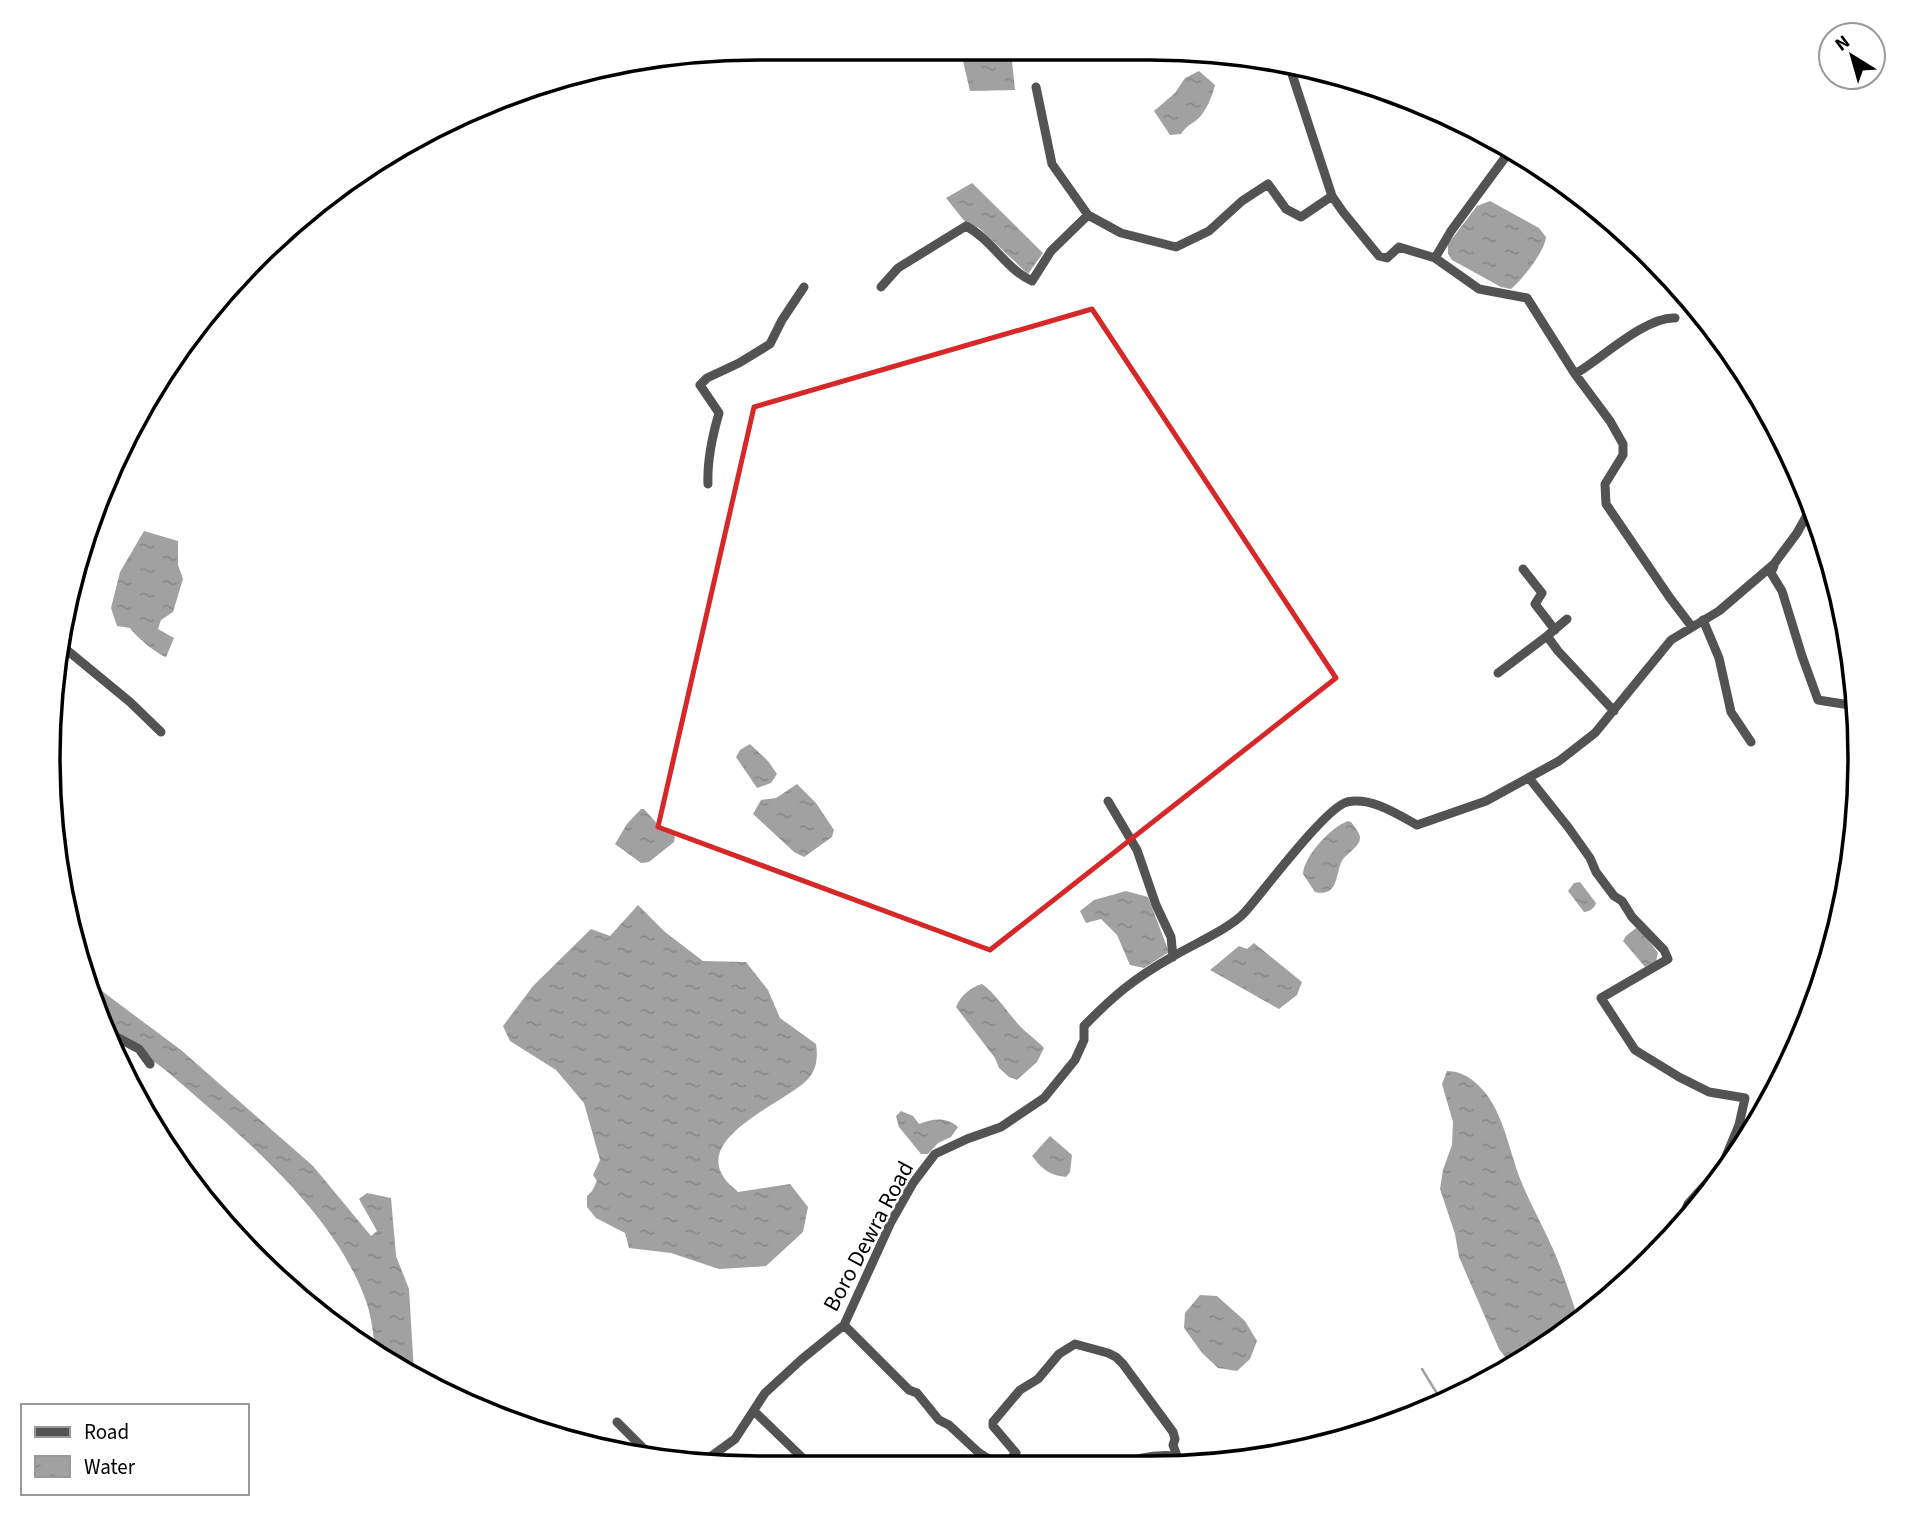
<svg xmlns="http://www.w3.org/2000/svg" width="1908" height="1516" font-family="'Source Sans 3',sans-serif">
	<defs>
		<pattern id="water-ripples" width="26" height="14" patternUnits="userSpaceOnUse" patternTransform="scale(1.75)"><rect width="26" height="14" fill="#a1a1a1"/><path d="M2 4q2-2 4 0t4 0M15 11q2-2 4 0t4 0" fill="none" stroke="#898989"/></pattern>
	</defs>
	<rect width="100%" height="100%" fill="#fff"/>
	<!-- water -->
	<path fill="url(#water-ripples)" d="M960 48H999L1011 51 1015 90 970 91Z
		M1199 71 1215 85C1212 97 1207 109 1199 118 1192 124 1186 126 1181 134L1170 135 1154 111 1175 93 1185 78Z
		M972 183 1043 253 1028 274 979 228 966 223 946 198Z
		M1490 201 1539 228 1546 237C1545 251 1522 280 1511 289L1501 287 1452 260 1448 254V244L1477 206Z
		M144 531 178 541V565L183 579 173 612 161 620 158 629 174 638 166 657C158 655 134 635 130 628L117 626 111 608 120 572Z
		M750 744 768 761 777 774 771 783 757 788 736 757 740 750Z
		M797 784 816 803 834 830 832 837 804 857 794 852 753 814 761 800 776 798Z
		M641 809H644L660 827 675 835 674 842 649 862 641 863 615 844 627 824Z
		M1348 821 1351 822C1354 826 1359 832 1360 837 1361 845 1348 853 1343 859 1335 871 1340 898 1315 892L1303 874C1304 856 1331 827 1348 821Z
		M1580 882 1596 903C1595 908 1589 912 1584 912L1568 891 1574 883Z
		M1126 891 1148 897 1169 952 1144 968 1130 965 1117 935 1101 919 1086 923 1080 911 1094 900Z
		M638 905 665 932 703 961 746 962 768 990 780 1018 816 1044C818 1056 817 1069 808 1079 788 1101 697 1135 723 1176 726 1182 733 1187 738 1192L790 1184 808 1207 803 1232 766 1266 719 1269 671 1253 629 1248 625 1233 596 1218 587 1207V1196L592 1191 597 1181 593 1175 600 1160 584 1103 556 1070 510 1041 503 1026 533 986 591 929 610 936Z
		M1636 928 1644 934 1658 953 1656 961 1645 967 1623 941 1626 936Z
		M1254 943 1302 982 1297 995 1279 1009 1210 970 1239 946 1247 949Z
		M87 980 181 1050 313 1166 371 1236 377 1231 359 1199 367 1193 391 1198 396 1256 409 1289 414 1373 376 1351C373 1336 372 1319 367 1304 336 1212 240 1135 169 1073 150 1056 122 1045 106 1024 97 1013 93 994 87 980Z
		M982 984C998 996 1006 1011 1019 1025 1027 1034 1036 1039 1044 1048L1037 1062 1017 1080 1009 1077 999 1068 995 1058 956 1007C961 995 971 987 982 984Z
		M1447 1071C1464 1071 1477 1082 1487 1095 1505 1120 1510 1153 1521 1181 1530 1204 1543 1226 1553 1249 1563 1272 1571 1297 1579 1321L1513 1368 1499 1349 1459 1257 1455 1234 1440 1189 1443 1170 1452 1145 1453 1122 1442 1084Z
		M901 1111 913 1116 919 1124C932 1119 946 1116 958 1127L951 1137 938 1143 928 1154H921L899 1127 896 1116Z
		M1050 1136 1072 1155 1070 1172 1066 1177C1049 1175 1042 1169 1032 1156Z
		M1200 1295 1217 1296 1245 1321 1257 1341 1250 1359 1237 1371 1218 1368 1202 1353 1184 1328 1185 1313Z"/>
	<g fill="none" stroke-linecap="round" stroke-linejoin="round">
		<!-- stream -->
		<path stroke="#a1a1a1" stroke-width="2.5" d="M1746 1136 1747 1137
			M1422 1369 1441 1400"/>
		<!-- minor -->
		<path stroke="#535353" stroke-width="9" d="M1290 68 1332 196
			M1036 87 1052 164 1088 215 1121 233 1176 247 1209 231 1242 201 1268 184 1286 209 1301 217 1332 196 1343 212 1379 256 1387 258 1399 247 1435 258 1479 289 1527 298 1575 374 1610 421 1623 444V455L1605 484 1606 504 1670 598 1692 627
			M1435 258 1451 231 1504 159 1509 145
			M881 287 898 268 966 226C992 240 1007 270 1032 281L1051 251 1088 215
			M1575 374C1600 360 1646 316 1675 318
			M708 484C707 460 712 437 719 413L700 385 707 378 739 363 770 344 782 320 804 287
			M1774 566 1771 573 1782 591 1802 656 1818 700 1856 706
			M1523 569 1542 593 1535 604 1555 630
			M1567 619 1547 636 1558 651 1614 711
			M1703 620 1719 658 1731 712 1751 742
			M62 646 130 702 161 732
			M1498 673 1547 636
			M1529 778 1568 827 1590 858 1596 872 1614 896 1622 901 1632 917 1664 950 1668 959 1601 998 1635 1050 1679 1077 1709 1092 1745 1098 1739 1125 1722 1166 1688 1204 1677 1231
			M1108 801 1137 850 1156 905 1171 937 1173 957
			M109 1033 139 1049 150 1064
			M844 1325 909 1390 917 1393 939 1420 949 1425 978 1452 1002 1468
			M754 1411 814 1469
			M617 1422 653 1458
			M702 1463 735 1439 765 1393 802 1359 844 1325 891 1222 913 1183 935 1154 967 1139 1001 1127 1044 1098 1075 1060 1084 1040V1026C1114 995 1135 978 1172 957 1192 945 1231 928 1245 912 1263 892 1325 808 1347 802 1372 797 1397 814 1417 825L1486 801 1559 761 1595 733 1671 640 1719 611 1774 564 1797 533 1812 506
			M1116 1467C1137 1457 1155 1454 1177 1456L1187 1467
			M1002 1468 1016 1453 993 1426V1422L1020 1390 1038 1379 1059 1354 1075 1344 1108 1353 1116 1357 1123 1364 1173 1432 1175 1439 1173 1445 1177 1456"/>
	</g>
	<!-- marked area -->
	<path fill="none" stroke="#d62828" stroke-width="5" stroke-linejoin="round" d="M1092 309 1336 678 990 950 658 827 754 407Z"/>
	<g text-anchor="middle" stroke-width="5" stroke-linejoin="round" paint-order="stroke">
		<!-- street labels -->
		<g font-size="23" fill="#000" stroke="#fff">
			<text transform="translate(868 1236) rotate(-62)" y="8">Boro Dewra Road</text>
		</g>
	</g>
	<!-- crop -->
	<path d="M0 0H1908V1516H0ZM758 60H1150A698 698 0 0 1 1848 758V758A698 698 0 0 1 1150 1456H758A698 698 0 0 1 60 758V758A698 698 0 0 1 758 60Z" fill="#fff" fill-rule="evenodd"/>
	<path fill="none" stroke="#000" stroke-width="3.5" d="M758 60H1150A698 698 0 0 1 1848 758V758A698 698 0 0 1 1150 1456H758A698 698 0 0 1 60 758V758A698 698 0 0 1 758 60Z"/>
	<!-- legend -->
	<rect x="21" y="1404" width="228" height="91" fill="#ffffff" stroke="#999999" stroke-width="2"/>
	<rect x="35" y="1427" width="35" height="10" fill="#535353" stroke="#999999" stroke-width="2"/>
	<text x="84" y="1439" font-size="21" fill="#000000">Road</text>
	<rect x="35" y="1456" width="35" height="21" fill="url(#water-ripples)" stroke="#999999" stroke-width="2"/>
	<text x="84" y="1474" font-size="21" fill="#000000">Water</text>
	<!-- north arrow -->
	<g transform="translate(1852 56) rotate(323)"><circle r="33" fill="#ffffff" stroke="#999999" stroke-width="2"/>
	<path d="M0-5L12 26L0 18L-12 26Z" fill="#000000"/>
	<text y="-10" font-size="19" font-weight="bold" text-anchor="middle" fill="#000000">N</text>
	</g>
</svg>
